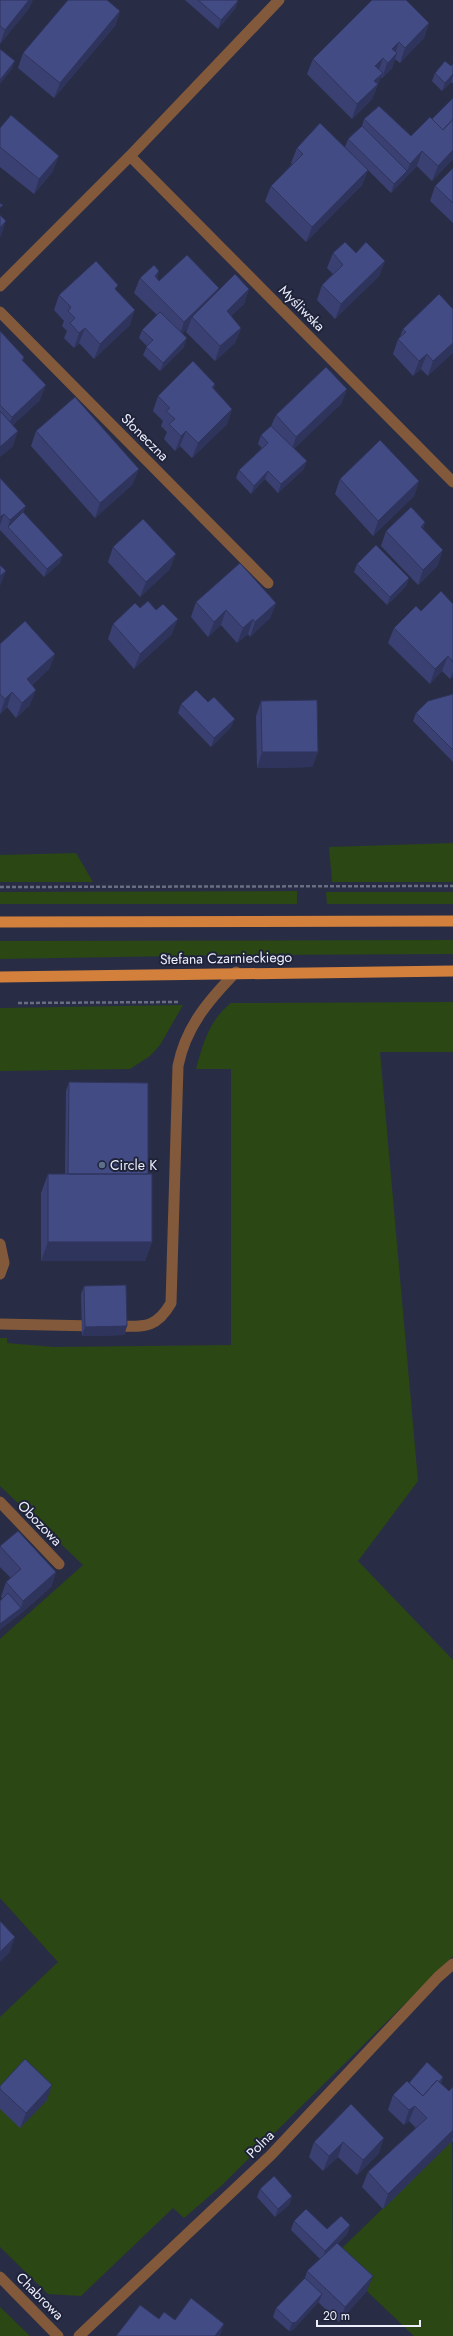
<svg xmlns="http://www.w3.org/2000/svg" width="453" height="2336" font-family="Jost,sans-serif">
	<rect width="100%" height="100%" fill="#282d45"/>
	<!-- green -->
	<path fill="#2b4713" d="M453 843V882H332L329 847Z
		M76 853 93 882H0V855Z
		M297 891V904H0V892Z
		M326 892H453V904H327Z
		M453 940V954L237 955 0 959V941Z
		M453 1002V1052H380L418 1481 358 1561 453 1660V1956L220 2187 184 2218 173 2208 81 2296 48 2294 0 2247V2017L58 1962 0 1898V1639L83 1565 0 1486V1338H7V1343L54 1347 231 1345V1069H196C203 1044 209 1020 231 1003Z
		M183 1005 160 1045 150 1056 130 1069 0 1071V1008Z
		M452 2141 453 2336H414L332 2258Z
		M0 2307 30 2336H0Z"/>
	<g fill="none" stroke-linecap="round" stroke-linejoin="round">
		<!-- path -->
		<path stroke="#696d82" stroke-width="2.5" stroke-dasharray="4 2" stroke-linecap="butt" d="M0 887 453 886
			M18 1003 179 1002"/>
		<!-- service -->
		<path stroke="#82593b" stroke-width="11" d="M0 1244 4 1263 0 1274
			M0 1324 95 1326
			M113 1326C141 1326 155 1331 171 1303L178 1066C186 1026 209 1000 236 972"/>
		<!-- minor -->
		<path stroke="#82593b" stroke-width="11" d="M130 156 453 482
			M0 286 130 156 279 0
			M0 312 268 583
			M0 1502 59 1564
			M0 2277 58 2336
			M79 2336 271 2155 438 1977 453 1964"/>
		<!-- primary -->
		<path stroke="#d3803d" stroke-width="11" d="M0 922 453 921
			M0 977 453 971"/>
	</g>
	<!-- wall -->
	<path fill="#3a4072" d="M0 0 30 7 0 44Z
		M185 0H237L238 1 235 9 218 29Z
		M120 11 115 26 54 98 18 68 23 53Z
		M429 23 424 38 400 63 395 59 392 68 382 78 381 77 372 99 352 119 307 74 313 59Z
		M453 64V83L451 82 442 91 432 81 435 73 451 66Z
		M453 98V159L432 181 417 166 391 193 345 147 348 139 362 126 364 119 411 136 432 119Z
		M0 128 53 171 34 194 0 167Z
		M297 148 368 170 362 185 306 242 265 201 271 186 292 164 291 163Z
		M453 168V223L430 201 435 186Z
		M333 253 385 261 379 276 335 319 317 300 322 285 333 274 327 268Z
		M159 271 157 278 159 281 218 291 249 289 244 304 231 316 241 328 235 343 215 361 186 332 188 328 182 333 184 347 160 371 143 355 147 346 139 338 142 330 157 315 134 293 140 278Z
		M116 290 130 325 94 359 79 343 74 348 64 338 67 331 62 326 64 321 54 310 59 295Z
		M453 309 428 376 421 369 413 376 393 354 398 339 400 337 403 329Z
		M0 331 24 357 23 361 40 400 13 425V446L0 457Z
		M215 384 213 389 232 409 227 424 192 458 180 446 175 451 164 439 167 432 161 426 163 421 153 411 158 396Z
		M347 389 341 404 294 448 304 469 278 493 265 479 251 494 236 478 239 470 262 448 258 444 261 435 271 426 276 415Z
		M36 431 133 484 95 518 31 446Z
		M0 478 23 512 60 563 44 577 0 530Z
		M340 479 419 481 414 496 373 536 335 494Z
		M425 522 423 529 438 565 418 585 381 546 386 531Z
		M113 547 170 569 140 597 108 562Z
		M357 564 409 578 406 586 387 605 354 572Z
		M196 602 276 603 270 618 250 637 248 634 237 643 221 625 208 637 191 617Z
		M453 604V677L450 679 442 671 430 684 388 643 394 628 421 611Z
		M140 608 156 610 172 634 134 669 108 639 113 624Z
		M0 644 55 654 49 669 32 685 30 705 16 718 7 707 0 714Z
		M453 694V762L413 721 416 713Z
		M261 701 318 752 312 767 257 768 256 716Z
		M208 702 231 727 211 747 178 713 181 704Z
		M69 1082 148 1174 152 1242 145 1261H41V1193L48 1174H65L66 1091Z
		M84 1286 127 1326 124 1335 82 1336 81 1294Z
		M0 1546 56 1572 51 1587 18 1616 1 1597 6 1582 11 1578 0 1567Z
		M443 2077 441 2084 449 2091 453 2087V2142L452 2141 383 2209 362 2187 368 2172 416 2128 409 2121 404 2125 388 2110 393 2095 409 2083Z
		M0 2086 47 2100 20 2128 0 2109Z
		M351 2104 379 2153 357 2175 338 2157 323 2171 309 2157 314 2142Z
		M260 2189 292 2196 289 2205 275 2217 257 2197Z
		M294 2221 327 2229 350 2225 347 2234 338 2243 367 2291 339 2322 318 2302 293 2330 289 2331 273 2317 276 2308 305 2278 307 2271 320 2259 291 2230Z"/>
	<!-- shaded-wall -->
	<path fill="#2f345c" d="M29 0H33L30 7 0 44 5 30Z
		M238 1 235 9 218 29 221 20Z
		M120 11 115 26 54 98 60 83Z
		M429 23 424 38 400 63 405 48Z
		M399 42 394 56 397 53 392 68 382 78 392 49Z
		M383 58 378 73 375 66Z
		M15 61 12 69 0 84V80Z
		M383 73 372 99 352 119 357 104 374 81Z
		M453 74V76L451 82 442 91 445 83Z
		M453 150V159L432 181 438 166Z
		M422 151 417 166 391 193 394 184 407 171 410 164Z
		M59 156 53 171 34 194 39 179Z
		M368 170 362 185 306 242 312 227Z
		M6 221 1 236 0 237V228Z
		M385 261 379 276 335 319 341 304Z
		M159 271 154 286 155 276Z
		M219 288 214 303 192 317 188 328 179 337 184 322Z
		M249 289 244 304 221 326 227 311Z
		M135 310 130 325 94 359 100 344Z
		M85 328 79 343 74 348 79 333Z
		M241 328 235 343 215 361 220 346Z
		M187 338 184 347 160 371 163 363Z
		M453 343V353L428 376 433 361Z
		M427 354 421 369 413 376 419 361Z
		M46 385 40 400 6 432 12 417Z
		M347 389 341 404 291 452 296 437Z
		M232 409 227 424 192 458 198 443Z
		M18 431 13 446 0 457V447Z
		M186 431 180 446 175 451 181 436Z
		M307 461 304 469 278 493 281 484Z
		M139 469 133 484 95 518 100 503Z
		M268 471 265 479 251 494 254 486Z
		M419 481 414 496 373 536 378 521Z
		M26 506 20 521 8 527 10 520Z
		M4 514 0 525V517Z
		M425 522 420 537 421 527Z
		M443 550 438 565 418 585 423 570Z
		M176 554 170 569 140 597 146 582Z
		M63 555 60 563 44 577 47 569Z
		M6 571 0 586V576Z
		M409 578 406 586 387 605 390 597Z
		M276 603 270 618 250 637 255 622Z
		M226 610 221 625 208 637 214 622Z
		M178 619 172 634 134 669 140 654Z
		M253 619 248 634 237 643 243 628Z
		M55 654 49 669 21 694 27 679Z
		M448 656 442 671 430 684 435 669Z
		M453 672V677L450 679Z
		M36 690 30 705 16 718 22 703Z
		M12 692 7 707 0 714 5 699Z
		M235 719 231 727 211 747 214 738Z
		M262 752H318L312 767 257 768Z
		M48 1242H152L145 1261H41Z
		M127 1326 124 1335 82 1336 85 1327Z
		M56 1572 51 1587 18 1616 0 1630V1624L21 1608 23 1601Z
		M15 1937 10 1952 0 1962V1952Z
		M443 2077 440 2085 421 2102Z
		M52 2085 47 2100 20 2128 26 2113Z
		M415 2106 409 2121 404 2125 409 2110Z
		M453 2130V2137L452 2141 383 2209 388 2194Z
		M384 2138 379 2153 357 2175 363 2160Z
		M343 2142 338 2157 323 2171 329 2156Z
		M292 2196 289 2205 275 2217 278 2209Z
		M350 2225 347 2234 322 2260 325 2251Z
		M373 2276 367 2291 339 2322 345 2307Z
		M322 2294 319 2302 293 2330 289 2331 292 2323Z
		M224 2324 220 2336H215Z"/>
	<!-- building -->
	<path fill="#434b84" stroke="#2f345c" d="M0 0H29L5 30 0 26Z
		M68 0H107L120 11 60 83 23 53Z
		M198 0H237L238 1 221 20Z
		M372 0H406L429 23 405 48 399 42 392 49 397 53 388 63 383 58 375 66 383 73 374 81 378 84 357 104 313 59Z
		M0 49 15 61 0 80Z
		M445 61 451 66 453 64V74L445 83 435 73Z
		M453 98V119L443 130 432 119Z
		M379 106 411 136 430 117 443 130 453 119V150L438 166 422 151 410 164 364 119Z
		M11 115 59 156 39 179 0 147V128Z
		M320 123 368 170 312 227 271 186 303 154 297 148Z
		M362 126 407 171 394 184 348 139Z
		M453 168V203L435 186Z
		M0 203 3 205 0 208Z
		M0 215 6 221 0 228Z
		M345 242 356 253 366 242 385 261 341 304 322 285 343 265 333 253Z
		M187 255 219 288 184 322 140 278 154 265 159 271 155 276 159 281Z
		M96 261 118 285 115 289 135 310 100 344 85 328 79 333 70 323 75 318 68 311 71 307 59 295Z
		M235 274 249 289 227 311 241 328 220 346 192 317Z
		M439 294 453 309V343L433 361 427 354 419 361 398 339 406 332 403 329Z
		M160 312 187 338 163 363 146 347 153 340 142 330Z
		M0 331 24 357 22 360 46 385 12 417 0 405Z
		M193 361 215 384 212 387 232 409 198 443 186 431 181 436 169 424 175 419 166 411 170 408 158 396Z
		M326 367 347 389 296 437 276 415Z
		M75 397 139 469 100 503 36 431Z
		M0 411 18 431 0 447Z
		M271 426 307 461 281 484 268 471 254 486 239 470 268 443 261 435Z
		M380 440 419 481 378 521 340 479Z
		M0 478 26 506 10 520 4 514 0 517Z
		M411 507 425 522 421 527 443 550 423 570 386 531Z
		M23 512 63 555 47 569 8 527Z
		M143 519 176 554 146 582 113 547Z
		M376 545 409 578 390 597 357 564Z
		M240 563 276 603 255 622 253 619 243 628 226 610 214 622 196 602Z
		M0 565 6 571 0 576Z
		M441 591 453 604V662L448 656 435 669 394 628 416 606 421 611Z
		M148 601 156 610 163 604 178 619 140 654 113 624 135 603 140 608Z
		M25 621 55 654 27 679 36 690 22 703 12 692 5 699 0 694V644Z
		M196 690 208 702 214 697 235 719 214 738 181 704Z
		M453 694V750L416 713 428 701Z
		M317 700 318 752H262L261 701Z
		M69 1082 148 1083V1174H68Z
		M48 1174H152V1242H48Z
		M126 1285 127 1326 85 1327 84 1286Z
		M18 1531 56 1572 23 1601 6 1582 21 1569 0 1546Z
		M8 1593 21 1608 0 1624V1601Z
		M0 1921 15 1937 0 1952Z
		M25 2059 52 2085 26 2113 0 2089V2086Z
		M427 2062 443 2077 439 2082 437 2080 423 2096 409 2083Z
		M437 2080 449 2091 453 2087V2130L388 2194 368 2172 427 2118 415 2106 409 2110 393 2095 407 2081 423 2096Z
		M351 2104 384 2138 363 2160 343 2142 329 2156 314 2142Z
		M274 2176 292 2196 278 2209 260 2189Z
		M306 2209 327 2229 341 2216 350 2225 325 2251 294 2221Z
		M337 2243 373 2276 345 2307 307 2271Z
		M305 2278 322 2294 296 2322 292 2323 276 2308Z
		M191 2298 224 2324 215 2336H116L140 2305 159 2319 164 2312 175 2320Z"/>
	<!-- markers -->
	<circle fill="#5c6f8a" stroke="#1f233a" stroke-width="1.5" cx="102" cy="1165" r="4"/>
	<g text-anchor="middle" stroke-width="4" stroke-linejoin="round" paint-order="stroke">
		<!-- street labels -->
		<g font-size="14" fill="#edeffd" stroke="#1f233a">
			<text transform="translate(302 308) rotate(45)" y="5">Myśliwska</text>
			<text transform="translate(145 437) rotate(45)" y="5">Słoneczna</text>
			<text transform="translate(226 958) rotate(-1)" y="5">Stefana Czarnieckiego</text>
			<text transform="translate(40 1523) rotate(46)" y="5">Obozowa</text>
			<text transform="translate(260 2144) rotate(-45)" y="5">Polna</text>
			<text transform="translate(40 2296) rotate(45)" y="5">Chabrowa</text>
		</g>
		<!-- poi labels -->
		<g font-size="14" fill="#edeffd" stroke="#1f233a" text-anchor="start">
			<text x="110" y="1170">Circle K</text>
		</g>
	</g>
	<!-- scale -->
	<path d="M317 2320v6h103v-6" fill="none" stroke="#edeffd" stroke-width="2"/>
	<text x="323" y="2320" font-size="12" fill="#edeffd" stroke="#1f233a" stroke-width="3" paint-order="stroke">20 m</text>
</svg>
